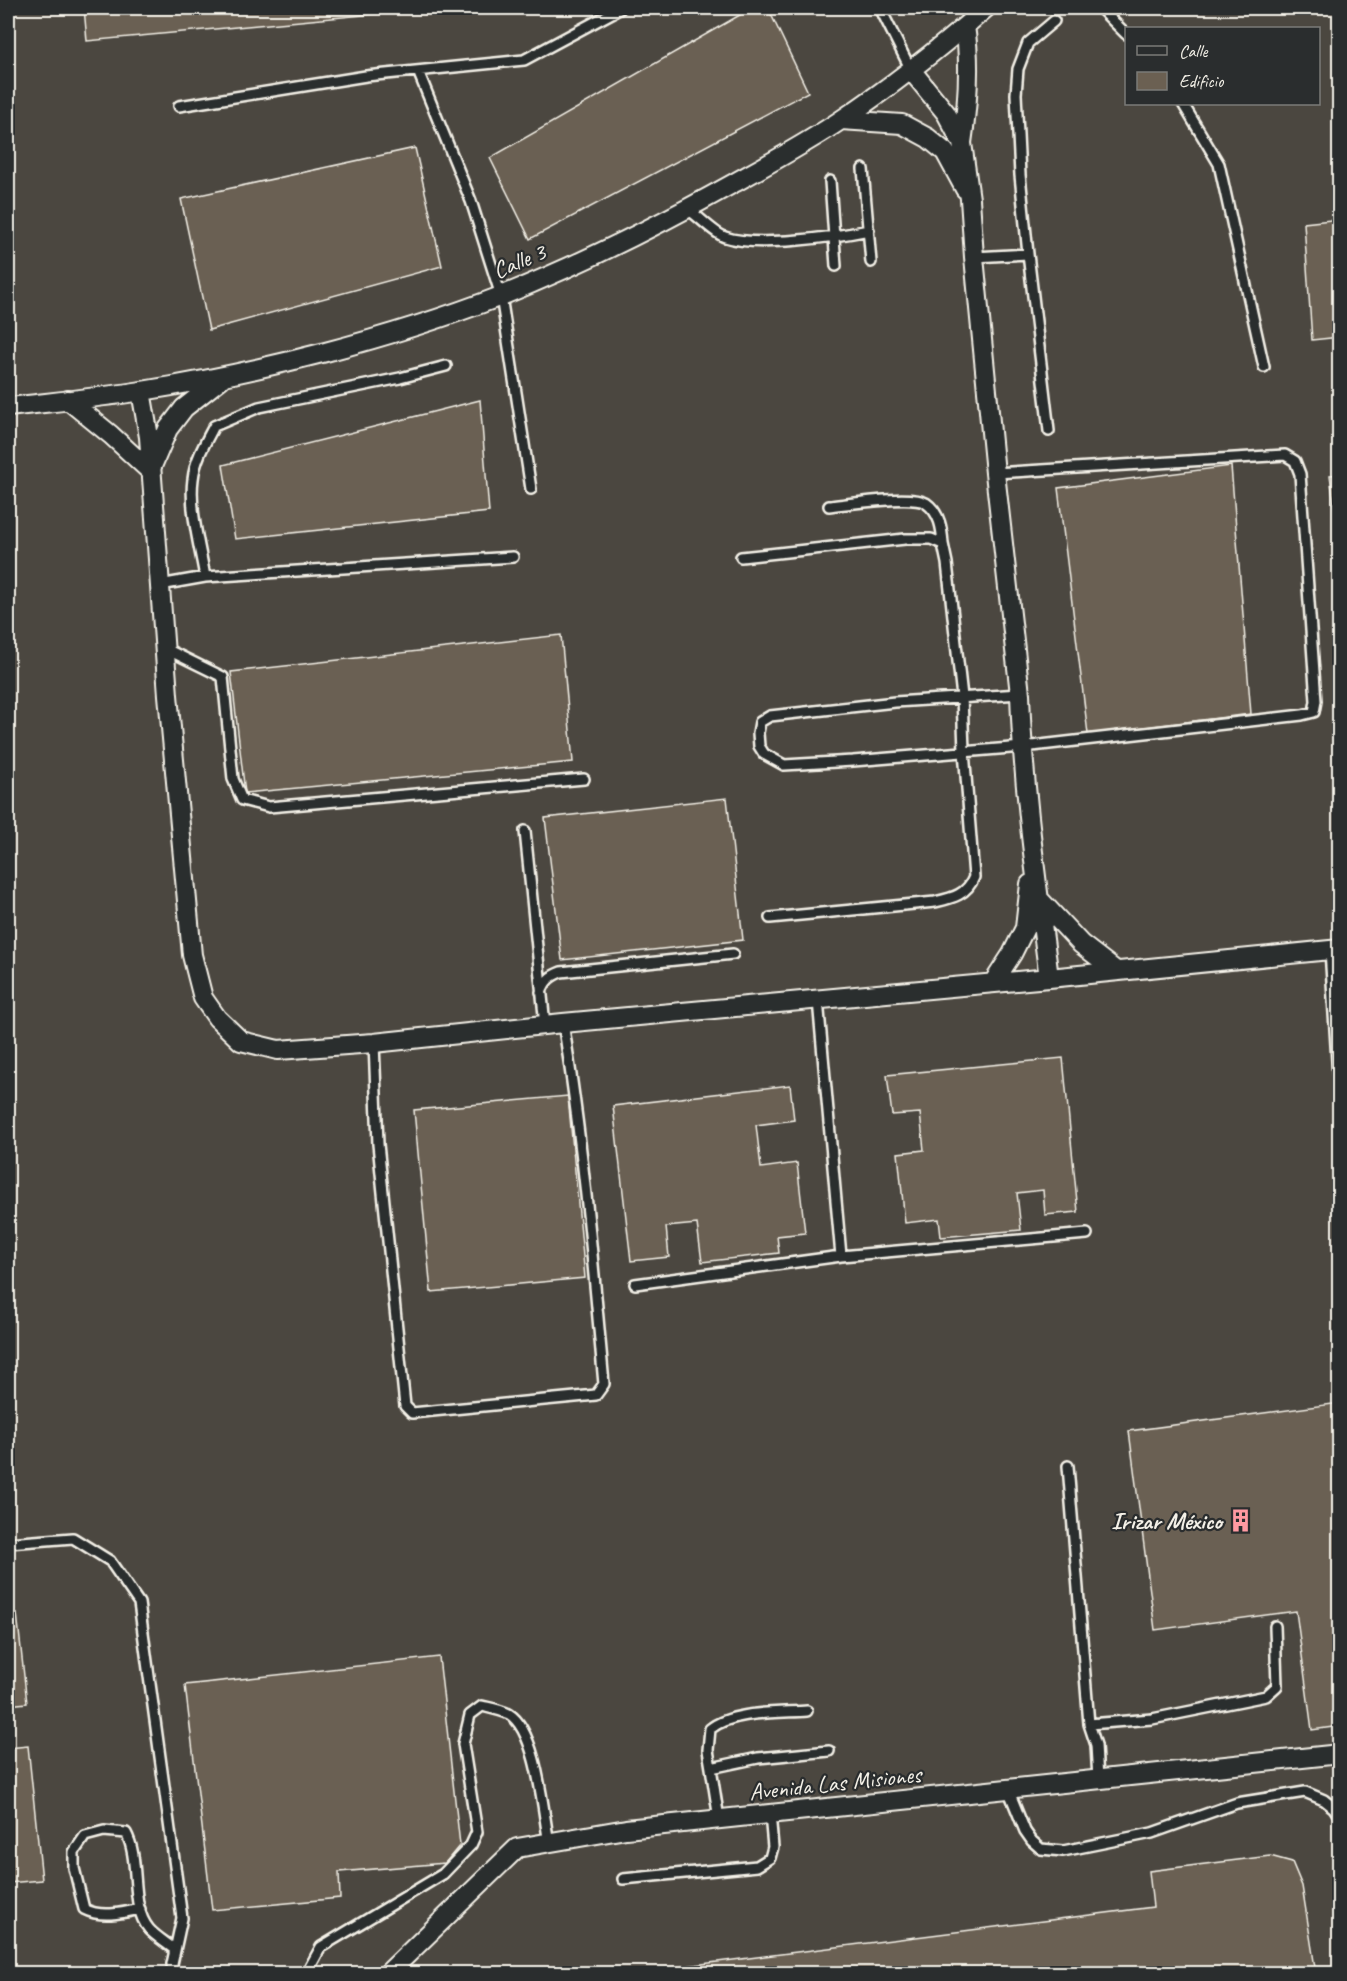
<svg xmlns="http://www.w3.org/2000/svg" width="1347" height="1981" font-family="Caveat,sans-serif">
	<rect width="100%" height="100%" fill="#3e3c39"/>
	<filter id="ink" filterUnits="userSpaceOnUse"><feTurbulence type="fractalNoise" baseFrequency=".0167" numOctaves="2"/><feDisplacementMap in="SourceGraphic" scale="12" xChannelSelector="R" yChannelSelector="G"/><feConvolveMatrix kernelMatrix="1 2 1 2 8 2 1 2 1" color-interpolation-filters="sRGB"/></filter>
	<g filter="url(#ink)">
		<!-- built -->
		<path fill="#4c4740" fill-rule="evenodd" d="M8 8H1339V1973H8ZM1126 28H1318V104H1126Z"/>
		<!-- building -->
		<path fill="#6b6052" stroke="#f4f1e8" stroke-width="1.5" d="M84 8H438L87 41Z
			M752 8H768L808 92 530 239 490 158Z
			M415 148 442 266 209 330 181 199Z
			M1340 219V337L1312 340 1304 223Z
			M480 400 489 512 235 539 223 465Z
			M1231 466 1251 714 1088 734 1058 488Z
			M1340 474V551L1330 475Z
			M561 635 573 762 245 793 231 672Z
			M727 798 743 940 562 960 545 818Z
			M1063 1058 1078 1212 1045 1215 1043 1190 1017 1193 1021 1230 941 1237 939 1219 905 1223 898 1153 924 1150 920 1113 892 1115 887 1075Z
			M790 1085 794 1120 756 1125 761 1168 797 1163 805 1233 777 1236 779 1253 702 1262 697 1224 666 1227 669 1257 631 1261 613 1106Z
			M568 1096 585 1278 431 1292 414 1110Z
			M1340 1403V1726L1312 1730 1296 1611 1155 1630 1129 1431Z
			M17 1613 27 1703 8 1705V1614Z
			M439 1657 460 1845 445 1863 339 1872 340 1898 212 1910 185 1685Z
			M28 1746 42 1880 8 1883V1748Z
			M1270 1856 1292 1862 1302 1886 1316 1974H622L1153 1907 1149 1871Z"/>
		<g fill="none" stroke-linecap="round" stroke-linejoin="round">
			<defs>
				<path id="service" d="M880 8 911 70
					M1100 8 1126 34
					M418 71 471 201 501 296 531 489
					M1183 104 1219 164 1264 367
					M179 106 366 76 524 60 621 8
					M863 169 871 262
					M830 181 836 266
					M688 209C698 216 715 234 725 237 757 248 835 237 869 230
					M1028 254 1020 175 1016 94 1018 69 1028 43 1054 21
					M974 257 1028 254 1049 431
					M995 473 1285 455 1295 461 1300 474 1316 701 1314 712 1302 715 1023 747 853 761 784 765 764 754 759 746 758 733 760 722 770 716 895 702 1020 694
					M829 506C849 504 911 494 926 503 940 513 942 529 943 544
					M741 557 905 539H931L943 544 947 563 962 697 964 751 974 877C967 895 952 898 935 902L770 918
					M205 577C200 548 189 508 193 479 195 460 205 443 214 426L259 407 400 378 446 366
					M160 585 205 577 513 557
					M164 648 223 677 233 779 242 800 269 807 584 779
					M525 831 545 1025
					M1330 950 1340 1109
					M541 992C545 981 550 976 561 972L733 954
					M818 1000 841 1256 1087 1234
					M374 1043 378 1144 405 1406 412 1413 596 1395 604 1384C593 1263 583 1143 563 1023
					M635 1284 841 1256
					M1068 1466 1089 1724 1152 1719 1266 1696 1277 1686 1275 1626
					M8 1543 73 1538 110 1561 139 1603 182 1918 172 1964 173 1974
					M1089 1724 1096 1745 1098 1779
					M711 1768 708 1750 710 1729C731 1711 779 1713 807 1711
					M1008 1789 1025 1831 1032 1841 1041 1849 1063 1851 1152 1833 1237 1803 1305 1792 1324 1800 1334 1808 1340 1817
					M719 1819 711 1768 758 1758 829 1751
					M623 1879 757 1866 770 1858 773 1847 770 1814
					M140 1909C122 1913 101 1918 84 1909L74 1868V1852L85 1836 104 1831 126 1833C141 1860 129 1906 149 1929 156 1937 167 1943 175 1950
					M309 1974 310 1967 321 1947 443 1874 471 1845 477 1832 463 1744 470 1715 482 1706C490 1708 501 1710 509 1714 537 1731 543 1812 549 1843"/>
				<path id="minor" d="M911 70 946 113 962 143 970 199 974 257 995 473 1020 694C1023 789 1037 884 1049 978
					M841 120 902 124 928 138 945 152 965 189
					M962 143C968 103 971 65 965 26
					M141 391 149 437 168 695 192 955 203 998 217 1018 241 1041 278 1050 374 1043 563 1023 1049 978 1340 949
					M68 400 111 435 150 471 168 429 184 408 222 378
					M8 407C52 402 97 398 142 391 260 372 389 339 501 296 581 264 659 225 734 183 770 163 807 143 841 120 892 86 940 48 986 8
					M1039 899 1081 944 1116 971
					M993 983 1012 954 1025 928 1030 884
					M387 1974 517 1848 626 1829 1340 1754"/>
			</defs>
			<!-- service casing -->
			<use href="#service" stroke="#f4f1e8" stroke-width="14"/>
			<!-- minor casing -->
			<use href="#minor" stroke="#f4f1e8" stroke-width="22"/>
			<!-- service -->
			<use href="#service" stroke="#2a2d2e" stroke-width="9"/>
			<!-- minor -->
			<use href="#minor" stroke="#2a2d2e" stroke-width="18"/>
		</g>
	</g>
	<!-- icons -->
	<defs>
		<symbol id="building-bare" viewBox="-9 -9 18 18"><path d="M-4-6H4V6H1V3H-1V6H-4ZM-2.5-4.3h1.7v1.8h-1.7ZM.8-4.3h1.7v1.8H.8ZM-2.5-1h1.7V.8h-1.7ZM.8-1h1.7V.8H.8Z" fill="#ff9aa2" stroke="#2a2d2e" stroke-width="2.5" paint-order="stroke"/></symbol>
	</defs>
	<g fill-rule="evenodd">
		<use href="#building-bare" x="1224" y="1504" width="33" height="33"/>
	</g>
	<g text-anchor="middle" stroke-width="4.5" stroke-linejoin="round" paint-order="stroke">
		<!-- street labels -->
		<g font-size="24" fill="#f4f1e8" stroke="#2a2d2e">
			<text transform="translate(519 261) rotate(-23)" y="8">Calle 3</text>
			<text transform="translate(835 1783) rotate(-6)" y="8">Avenida Las Misiones</text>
		</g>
		<!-- poi labels -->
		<g font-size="24" font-weight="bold" fill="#f4f1e8" stroke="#2a2d2e" text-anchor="end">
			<text x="1222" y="1529">Irizar México</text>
		</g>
	</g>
	<!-- margin -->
	<rect width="1347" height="1981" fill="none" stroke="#2a2d2e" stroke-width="30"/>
	<rect x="15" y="15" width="1317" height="1951" fill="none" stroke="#f4f1e8" stroke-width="2" filter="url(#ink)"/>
	<!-- legend -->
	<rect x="1125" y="27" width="195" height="78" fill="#2a2d2e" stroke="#7b7b78" stroke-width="1.5"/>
	<rect x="1137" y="46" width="30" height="9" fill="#2a2d2e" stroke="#7b7b78" stroke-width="1.5"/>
	<text x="1179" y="57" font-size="18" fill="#f4f1e8">Calle</text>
	<rect x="1137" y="72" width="30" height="18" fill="#6b6052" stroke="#7b7b78" stroke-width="1.5"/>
	<text x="1179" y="87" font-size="18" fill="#f4f1e8">Edificio</text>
</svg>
